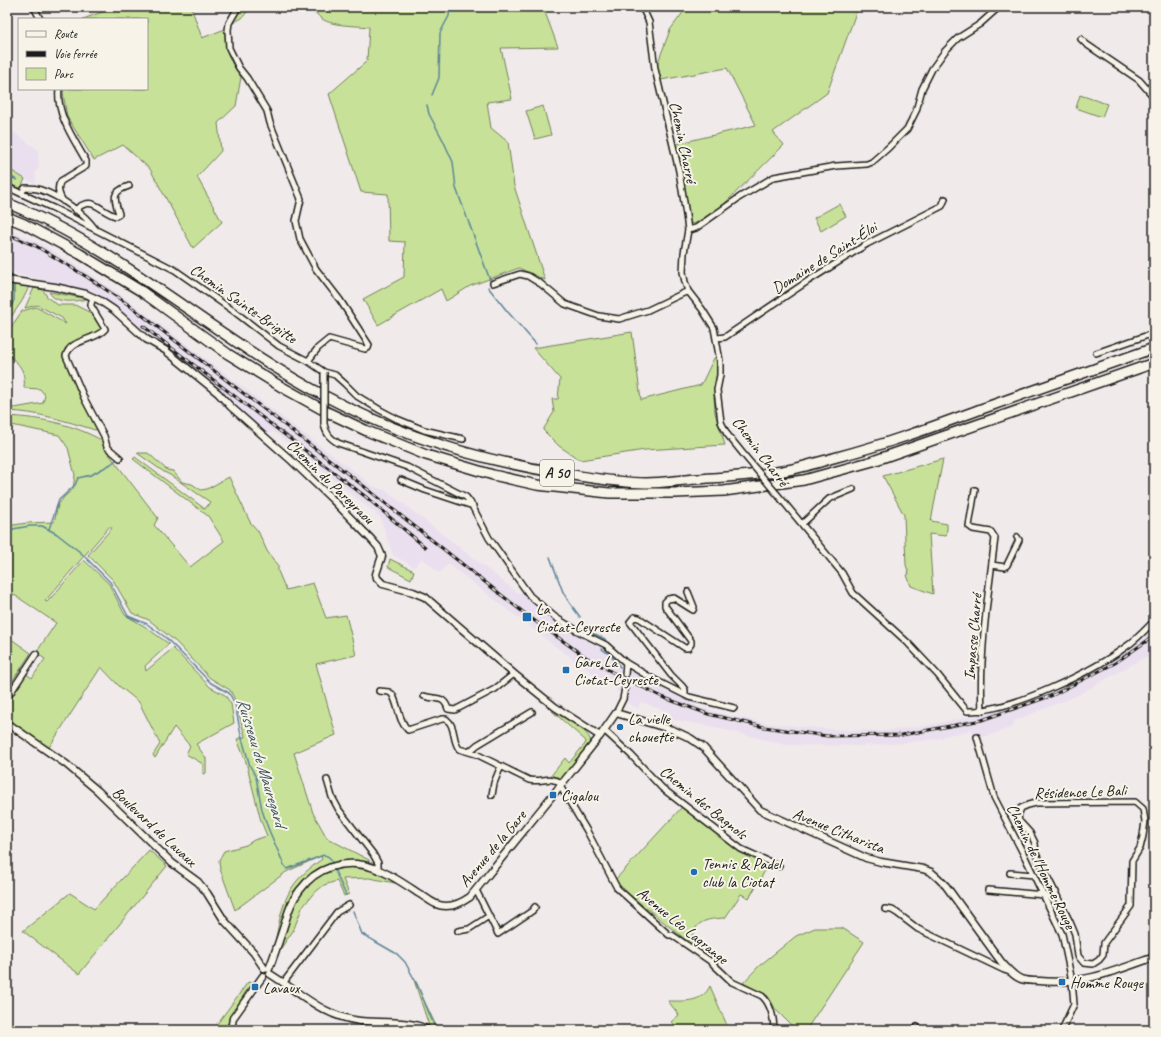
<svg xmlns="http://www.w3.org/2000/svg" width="1161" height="1037" font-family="Caveat,sans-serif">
	<rect width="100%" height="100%" fill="#f1eaeb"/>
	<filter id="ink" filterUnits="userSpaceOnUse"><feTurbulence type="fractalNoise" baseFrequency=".025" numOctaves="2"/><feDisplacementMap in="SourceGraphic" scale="8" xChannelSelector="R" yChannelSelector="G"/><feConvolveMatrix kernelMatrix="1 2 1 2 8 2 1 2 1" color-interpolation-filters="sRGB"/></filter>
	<g filter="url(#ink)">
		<!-- built -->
		<path fill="#eadfee" d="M7 89 12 93 8 128 38 150 39 166 36 171 35 184 25 179 7 168Z
			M7 229 38 242 89 273 131 302 373 486 387 491 518 593H525L561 624 605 647 622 665 698 702 696 706 728 715 765 723 826 729 883 731 924 726 1006 709 1053 690 1081 677 1113 659 1145 636 1154 627V652L1076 696 1014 721 1013 727 974 740 972 730 943 736 944 738 905 743 862 746 786 745 705 725 674 720 670 724 668 723 671 713 641 702 638 708 629 704 626 698 620 693 559 649 448 564 439 573 422 558 414 567 393 555 380 517 273 431 268 434 224 395 118 310 93 291 16 274 7 263Z"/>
		<!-- green -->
		<path fill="#c7e298" stroke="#727f5a" d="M116 7H191L202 38 225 29C225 51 228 59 241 77L236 106 218 123 221 151 197 177 222 222 193 248 150 169 123 145 94 160 67 117 63 92 65 89H147V19H83Z
			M242 7H251L242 18 233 23Z
			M291 7H543L558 47 501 48 512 99 487 102 491 128 508 142 514 186 545 280 519 268 470 286 446 301 441 289 378 325 363 299 404 277 405 242 389 241 388 194 361 192 329 94 367 61 369 27C354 25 325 27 317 14Z
			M687 7H858L827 93 773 132 784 145 721 207 694 224 688 223 676 144 756 125 727 68 661 80 657 65 670 30Z
			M1080 95 1107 104 1102 117 1076 108Z
			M543 106 551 135 535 139 526 111Z
			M7 168 25 179 21 188 7 184Z
			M839 204 846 216 821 231 814 218Z
			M9 284 29 287 22 301 7 323C7 309 10 298 9 284Z
			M34 288 43 290 48 298 58 305H75L93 314 102 328 101 331C90 336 67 342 65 355L83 401 98 429 95 430C66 421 38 412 7 411V407L14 408 43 403 45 395 40 389 24 388C26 371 20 364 7 354V333L22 311 36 307 66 324 62 318 37 305 25 308Z
			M49 292 88 299C76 301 56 305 49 292Z
			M632 332 641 400 701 385 714 358 716 357 717 371 714 396 715 413 725 445 645 450 580 460 559 446 543 430 554 412 552 399H558L560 379 533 348Z
			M7 416C42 418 73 424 103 441L105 449 158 518 154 525 190 567 224 541 208 516 133 459 135 457 205 509 210 502 170 475 164 472 137 453H148L167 470 173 471 182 482 192 484 201 490 207 489 229 477 250 522 258 531 267 551 278 566V571L286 590 313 583 326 618 346 615 356 655 316 664 336 735 294 753 313 813 327 838 369 860V863L357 861 336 863 321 869 302 884 274 947C279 925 281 900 296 882 303 873 313 866 322 859L321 856 286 872 235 910 220 869 219 860 224 851 246 845 254 840 267 836 261 821 246 762 237 739 245 737 236 702 230 690 210 678 175 641 149 620 132 613 113 580 88 555 112 528 110 526 45 601 47 602 50 599 84 560 109 584 125 615 144 626 169 644 145 666 146 671 173 648 210 687 225 695 231 704 234 723 196 744 206 758V773L203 774V764L186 754 190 746 174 727 155 758 153 755 160 744 139 702 119 686 101 667 48 749 7 719V703L26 674 32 678 45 659 36 653 56 623 13 594 9 600H7V526L27 523 54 522 58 505 64 497 73 489 75 475 68 448 59 435 7 424Z
			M943 459 931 521 947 524V529L946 536 929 534 933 594 911 586 907 575 909 574 906 565 904 515 883 476Z
			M390 559 414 571 411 579 388 567Z
			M7 636 31 653 7 689Z
			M552 711C563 718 590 729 591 743L566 775 561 778 550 777 565 758 569 763 585 744 586 741Z
			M683 806 737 848 769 864 749 898 741 894 725 918C705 919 693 921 691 944L621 888 615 880Z
			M149 850 167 866 79 974 23 931 70 893 94 909Z
			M349 867 379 872 395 883 369 878 343 879 349 894 344 896 337 881 324 885 312 895 302 908 293 931 279 951C293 909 298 873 349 867Z
			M815 928H842L864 942 806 1030H796L776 1010 768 996 743 983 759 966 796 936Z
			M413 977 438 1030 430 1029Z
			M248 982 251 983 229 1019 227 1030H220L217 1024Z
			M710 986 729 1030H682L671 1022 679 1015 668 1001C685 1001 702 1003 710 986Z"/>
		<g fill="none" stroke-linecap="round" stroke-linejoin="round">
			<!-- stream -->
			<path stroke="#5c8496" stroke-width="1.5" d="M432 95 439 78 440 33 449 16 450 7
				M427 105 429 114 443 140 453 162 456 188 490 280
				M7 175 17 180
				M7 260 9 271 14 279
				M488 287 507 311 536 344
				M7 316 14 300V283
				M49 529 59 500 75 485 78 478 91 475 111 464 116 460
				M7 530 30 526H42L57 534 80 552 110 582 128 616 147 624 165 637 211 683 229 693 235 704 241 735 250 766 256 777 262 810 268 828 284 865 287 869 324 855C330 856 331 859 333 865
				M550 557 563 592 569 602 580 617
				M586 626 593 633 605 639 606 641
				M602 649 611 656 620 667
				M334 869 346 895
				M353 911 362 934 397 954 405 962 417 984 436 1030"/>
			<!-- minor-tunnel -->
			<path stroke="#c6c1c2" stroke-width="5" stroke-dasharray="5 2.5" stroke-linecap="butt" d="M625 688V675"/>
			<defs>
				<path id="minor" d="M34 7 40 19
					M237 7 236 11 229 23 228 30 229 48 239 68 247 78 267 111 270 123 301 199 296 221 300 239 316 269 340 300 369 345 368 348 365 349 329 339 318 348 308 361
					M642 7 649 22 655 69 679 171 686 215 688 230 684 253 683 272 685 282 688 291 702 309 714 328 720 361V375L717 390 721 422 727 434 744 455
					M1081 39 1086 44 1139 80 1154 97
					M59 89C56 115 74 139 86 161V166L61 181C56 188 59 195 63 201
					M7 187 55 209 175 270 235 312 279 346 308 361 324 372 335 375 345 384 357 396 380 410 397 419 424 430 463 439
					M21 193 25 188C30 188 36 188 41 190 59 196 84 213 95 229
					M75 210C93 194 100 212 116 216L119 214C114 198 111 192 129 186
					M688 230 696 228 740 197 774 177 836 166 867 164 872 162 888 148 907 129 916 111 922 89 932 69 945 51 958 38 980 24 999 7
					M493 283 520 274 528 276 541 284 565 304 599 316 619 319 648 310 688 291
					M93 297 91 304V306L105 329 104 330C94 341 70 339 66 356L85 400 104 436 107 447 120 458
					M717 338 725 337 808 281 867 244 942 206 945 199
					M1096 353 1154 333
					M324 424C326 434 330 438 338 443L407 467 466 497 470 502 489 538 530 596 556 618 576 630 606 645 626 663 625 675
					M401 480 425 490 473 506
					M975 490 969 526 973 529 991 532 995 538C988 595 979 653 982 711
					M782 500 842 573 853 593 907 642 937 674 967 711C1010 712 1092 672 1127 646 1137 639 1145 630 1154 621
					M802 524 829 499 853 489
					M992 565 1005 567 1007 565 1019 540 1017 537
					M626 663 653 679 689 697 734 708
					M379 691 389 692 392 694C399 705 398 721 408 730L442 719H446C456 726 452 740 459 749L476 754 529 780C543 783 548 775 562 783
					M685 695V690L682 686 671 675 630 622 634 617 639 618 685 648H688L691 644V641L665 606V602L668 599 674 598 693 610 694 607 688 592
					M424 696C435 700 444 695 448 709L455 710 495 689 514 674
					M7 698 36 654
					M616 713 623 699 625 688
					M604 730 631 755 662 788 741 849 779 866
					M977 737 994 797 1025 857 1062 934 1072 981 1074 1004 1062 1030
					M470 751 477 745 532 712
					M327 780 332 797 339 810 373 854 378 863V869
					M560 786 587 831 617 888 669 935H672L710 961 732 982 762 996C771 1004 774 1019 774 1030
					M492 795 494 783 501 766
					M1135 802 1143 809 1145 821 1143 836 1140 848 1132 861 1131 906 1104 943 1103 955 1099 960 1093 964 1084 963 1078 956 1075 934 1070 922 1036 854 1035 843 1030 833 1019 821 1018 816 1021 808 1028 805 1036 803Z
					M1010 873 1034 875
					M476 890 498 934 532 911 535 907
					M988 890 1044 895
					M1045 898 1056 892
					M885 909 892 910 897 913 918 929 1004 970 1010 972
					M458 931 469 929 489 916
					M284 982 337 912 349 905
					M917 1027 920 1030"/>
				<path id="tertiary" d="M7 280 55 287 86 294 99 300 114 310 146 339 165 350 218 393 231 407 292 461 332 499 371 539 378 547 382 556 376 574 377 578 383 584 413 592 425 597 514 674 555 707 600 736
					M7 723 66 764 98 791 172 863 198 882 207 893 224 920 254 953 264 968
					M269 969C274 956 278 944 282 932 287 917 290 902 300 890 308 879 319 871 331 867 365 856 391 875 418 893 424 896 429 901 436 904 448 909 460 904 470 897L560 786 600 736 616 713 673 730 690 738 703 747 760 810 866 858 881 862 923 869 931 872 938 878 946 886 1002 963C1008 969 1013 976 1021 979 1027 981 1034 981 1040 981 1082 985 1115 971 1154 957
					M270 974C301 993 322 1016 360 1021 377 1023 415 1020 427 1030
					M231 1030 233 1018 263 976"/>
				<path id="motorway" d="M7 203C123 250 215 338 325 396 402 437 480 461 566 474 592 478 620 483 646 483 663 483 680 480 696 479 725 477 754 476 783 471 801 468 819 462 837 457 887 444 935 426 984 408 1041 388 1097 368 1154 348
					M7 217 24 224 80 254 141 291 228 354 280 386 327 412 367 431 426 455 493 475 537 485 609 493H675L724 491 804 480 873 461 1154 363"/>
			</defs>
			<!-- minor casing -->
			<use href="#minor" stroke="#1c1c1c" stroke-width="8"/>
			<!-- tertiary casing -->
			<use href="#tertiary" stroke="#1c1c1c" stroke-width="9"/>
			<!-- motorway casing -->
			<use href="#motorway" stroke="#1c1c1c" stroke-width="12"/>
			<!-- minor -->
			<use href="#minor" stroke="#f7f3e8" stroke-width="5"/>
			<!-- tertiary -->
			<use href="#tertiary" stroke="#f7f3e8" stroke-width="6"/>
			<!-- motorway -->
			<use href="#motorway" stroke="#f7f3e8" stroke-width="9"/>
			<defs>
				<path id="rail" d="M7 234 36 246 87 277 129 305 361 484 528 616 584 656 612 672 662 697 708 714 764 727 827 736 902 735 982 720 1053 695 1115 663 1154 636
					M143 326 366 497 425 547"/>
			</defs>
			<!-- rail casing -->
			<use href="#rail" stroke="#1c1c1c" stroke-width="3"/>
			<!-- rail -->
			<use href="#rail" stroke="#f7f3e8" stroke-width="1.5" stroke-dasharray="4.5" stroke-linecap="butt"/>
			<defs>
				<path id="minor-bridge" d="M324 424V372
					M744 455 782 500"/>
			</defs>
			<!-- minor-bridge casing -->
			<use href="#minor-bridge" stroke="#1c1c1c" stroke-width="8" stroke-linecap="butt"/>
			<!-- minor-bridge -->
			<use href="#minor-bridge" stroke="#f7f3e8" stroke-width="5"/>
		</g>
	</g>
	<!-- markers -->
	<g fill="#1f6fb2" stroke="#f7f3e8" stroke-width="1.5">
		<rect x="522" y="612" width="10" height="10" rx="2"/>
		<rect x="562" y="666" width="8" height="8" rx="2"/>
		<circle cx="620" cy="727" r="4"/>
		<rect x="549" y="791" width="8" height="8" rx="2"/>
		<circle cx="694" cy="872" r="4"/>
		<rect x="1058" y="978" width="8" height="8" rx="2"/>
		<rect x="251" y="983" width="8" height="8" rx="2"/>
	</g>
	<g text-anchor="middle" stroke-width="4" stroke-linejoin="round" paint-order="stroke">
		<!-- shield labels -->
		<rect fill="#f7f3e8" stroke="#5e5c59" stroke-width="1" x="540" y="460" width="34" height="26" rx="3"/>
		<g font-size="15" font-weight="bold" fill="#1c1c1c">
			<text x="557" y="478">A 50</text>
		</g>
		<!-- street labels -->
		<g font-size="16" fill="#1c1c1c" stroke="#f7f3e8">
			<text transform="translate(684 142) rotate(78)" y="6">Chemin Charré</text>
			<text transform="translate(824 257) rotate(-32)" y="6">Domaine de Saint-Éloi</text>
			<text transform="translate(244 303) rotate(35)" y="6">Chemin Sainte-Brigitte</text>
			<text transform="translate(761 451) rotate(53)" y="6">Chemin Charré</text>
			<text transform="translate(331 481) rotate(44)" y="6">Chemin du Pareyraou</text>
			<text transform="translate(972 637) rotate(-85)" y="6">Impasse Charré</text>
			<text transform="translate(1080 791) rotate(-2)" y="6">Résidence Le Bali</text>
			<text transform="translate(704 802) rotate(39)" y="6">Chemin des Bagnols</text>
			<text transform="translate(155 826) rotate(43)" y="6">Boulevard de Lavaux</text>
			<text transform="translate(839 830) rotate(22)" y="6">Avenue Citharista</text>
			<text transform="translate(492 848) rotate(-50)" y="6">Avenue de la Gare</text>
			<text transform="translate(1042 866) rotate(64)" y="6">Chemin de l'Homme Rouge</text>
			<text transform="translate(683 925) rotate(39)" y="6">Avenue Léo Lagrange</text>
		</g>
		<!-- poi labels -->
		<g font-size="16" fill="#1c1c1c" stroke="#f7f3e8" text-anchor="start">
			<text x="536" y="614">La<tspan x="536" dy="18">Ciotat-Ceyreste</tspan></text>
			<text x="574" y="667">Gare La<tspan x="574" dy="18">Ciotat-Ceyreste</tspan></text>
			<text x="628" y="724">La vielle<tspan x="628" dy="18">chouette</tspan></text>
			<text x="561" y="801">Cigalou</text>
			<text x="702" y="869">Tennis &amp; Padel<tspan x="702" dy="18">club la Ciotat</tspan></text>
			<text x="1070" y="988">Homme Rouge</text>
			<text x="263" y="993">Lavaux</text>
		</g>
		<!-- water labels -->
		<g font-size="17" font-style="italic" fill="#415963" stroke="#f7f3e8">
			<text transform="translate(262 762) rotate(73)" y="6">Ruisseau de Mauregard</text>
		</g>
	</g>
	<!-- margin -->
	<rect width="1161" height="1037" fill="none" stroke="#f7f3e8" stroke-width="24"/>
	<rect x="12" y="12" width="1137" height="1013" fill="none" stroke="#1c1c1c" stroke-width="1.5" filter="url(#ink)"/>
	<!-- legend -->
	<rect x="18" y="18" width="130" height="72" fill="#f7f3e8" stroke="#9f9d96"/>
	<rect x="26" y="31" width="20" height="6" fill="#f7f3e8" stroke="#9f9d96"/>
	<text x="54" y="38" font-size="12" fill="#1c1c1c">Route</text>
	<rect x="26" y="51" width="20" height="6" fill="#1c1c1c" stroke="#9f9d96"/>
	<text x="54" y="58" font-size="12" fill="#1c1c1c">Voie ferrée</text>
	<rect x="26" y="68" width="20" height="12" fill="#c7e298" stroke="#9f9d96"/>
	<text x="54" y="78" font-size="12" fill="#1c1c1c">Parc</text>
</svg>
